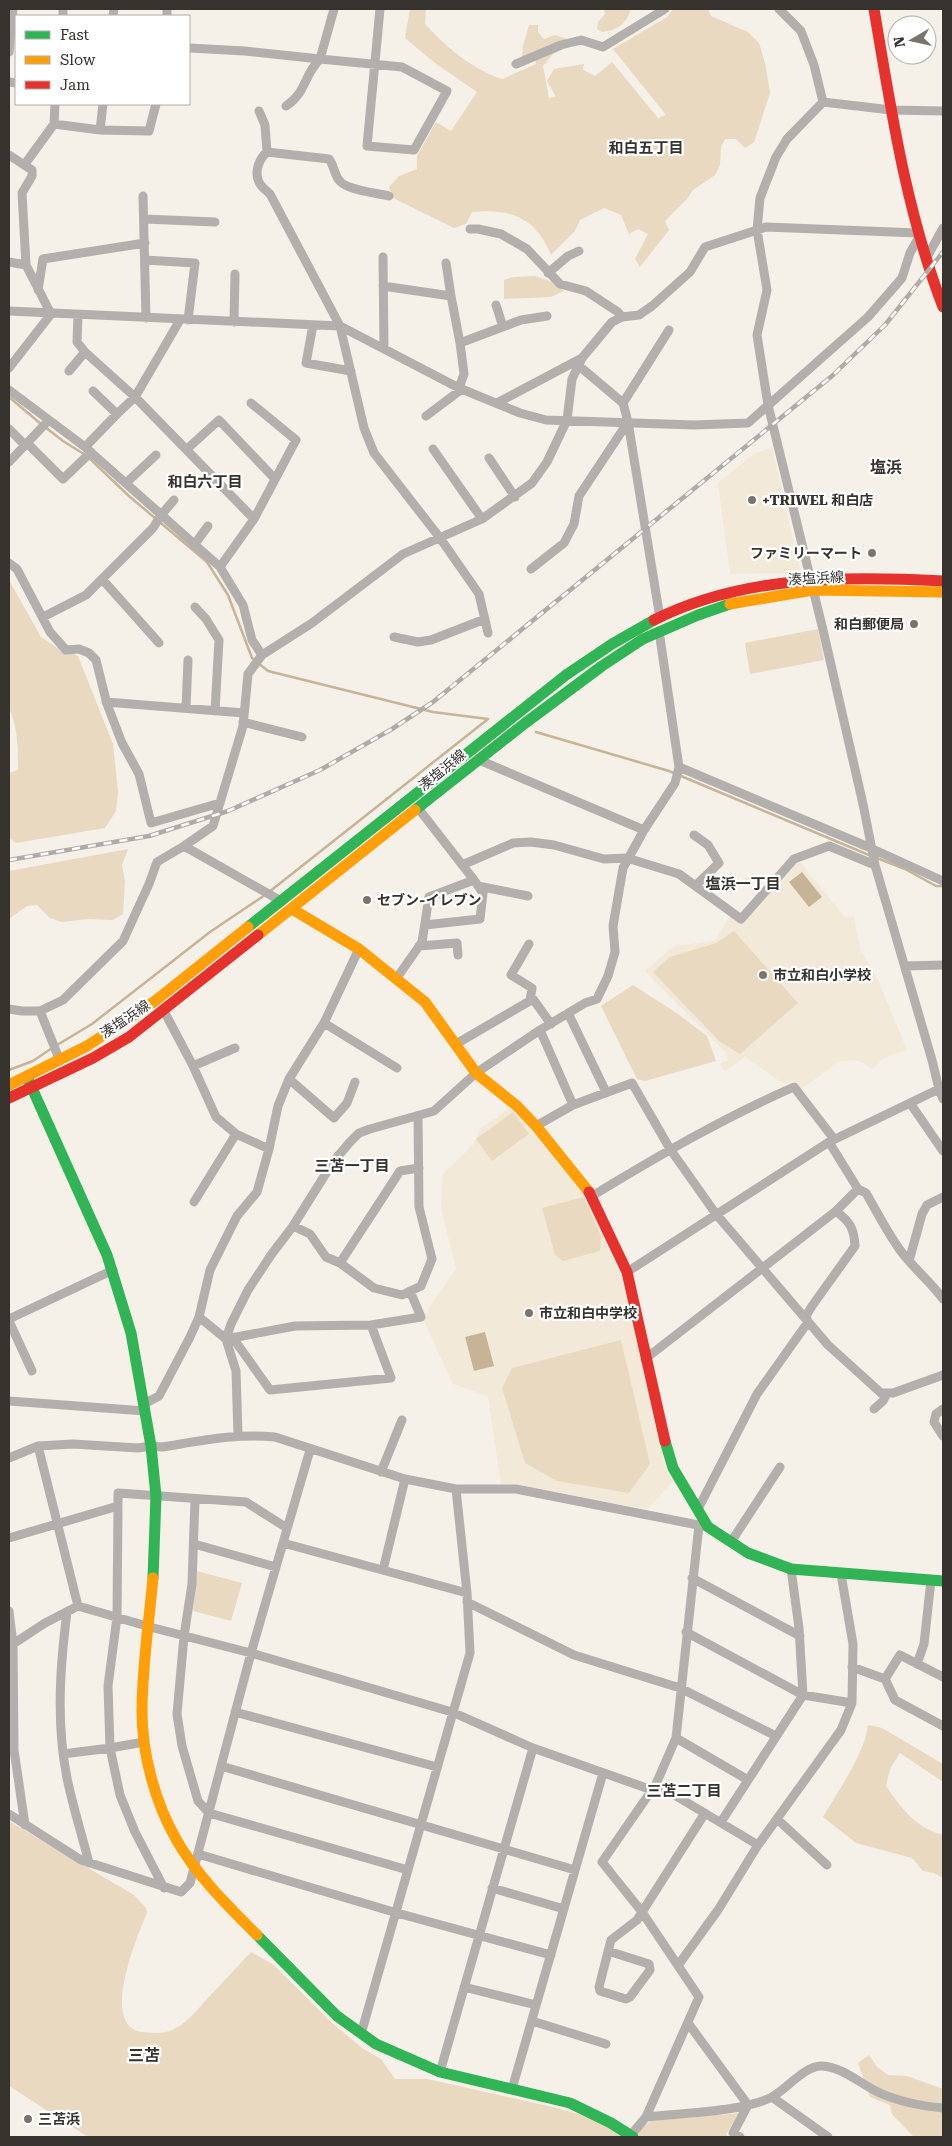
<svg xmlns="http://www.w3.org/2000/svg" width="952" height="2146" font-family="'Roboto Serif','Noto Sans JP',serif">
	<rect width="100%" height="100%" fill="#f5f0e8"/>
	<!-- built -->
	<path fill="#f3e9d9" d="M772 448 801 573 730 574 718 483 755 453Z
		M799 861 844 916 854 917 860 949 878 980 907 1050 882 1059 872 1069 862 1062 854 1060 840 1061 800 1090 793 1081 785 1085 745 1057 725 1071 719 1064 728 1060 725 1052 645 971 674 946 715 941 730 915 739 923Z
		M509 1109H513L586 1198 622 1277 666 1470 673 1481 648 1509 559 1495 518 1484 501 1485 488 1396 453 1384 424 1321 430 1306 456 1269 441 1209 443 1174 473 1145 481 1128Z"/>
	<!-- green -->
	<path fill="#e9d9c0" d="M410 9H426L425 24C446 47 472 69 502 79L536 64 535 59 528 61 522 57 523 46 529 25H538V32L544 39 555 35 573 41 553 54 543 66 549 98 556 97 547 81 554 69 584 64 583 70 595 76 612 62 658 118 666 115 613 49 667 17 673 9H708L711 16 748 32 759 43 765 63 770 93 754 142 745 148 736 139H725L721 147 720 165 715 175 693 190 687 199 665 221 669 230 640 267 635 259 648 234 638 229 629 234 621 215 604 208 580 220 575 231 551 255C536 218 511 208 472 212L466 224 454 228 393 198 389 187 399 176 417 169V156L436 122 451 131 477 92 435 63 405 38Z
		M604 9H631C626 24 618 30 602 32L597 29 598 22 605 14Z
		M535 276 552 282 564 291 551 297 504 299V280L514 277Z
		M9 580 41 637 56 647 78 656 113 744 118 791 116 811 105 828 16 843 9 838V773L18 770C18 749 18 727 9 708Z
		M818 629 824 660 750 674 745 643Z
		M128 849 122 865 125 881 123 914 113 920 88 919 62 922 50 918 37 905 27 906 9 919V871Z
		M734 931 798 1003 740 1054 719 1041 653 972 670 957 716 943Z
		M633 985 678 1014 707 1036 716 1061 645 1081 637 1079 601 1006Z
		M513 1112 529 1134 492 1161 476 1139Z
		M584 1197 601 1236 600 1251 563 1261 555 1255 542 1208Z
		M621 1340 650 1464 629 1493 557 1481 525 1463 502 1388 512 1368Z
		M197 1571 242 1583 231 1621 193 1611Z
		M868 1725 882 1728 943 1764V1782L900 1753 890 1769 886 1786C901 1808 916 1828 943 1835V1878L934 1873 923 1871 912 1858 856 1843 823 1817C837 1793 866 1751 868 1725Z
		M9 1821 134 1895 146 1908 147 1913C138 1934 98 2028 143 2032 153 2033 167 2034 176 2028 188 2022 198 2009 207 1999 221 1984 236 1968 251 1952L274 1965 331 2022 362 2048 381 2059 395 2079H427L557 2108 638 2131 651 2121 740 2113 726 2134 728 2137H88L9 2086Z
		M869 2055 877 2067 888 2075 907 2076 943 2089V2137H914L892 2114 890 2105 870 2097 858 2063Z"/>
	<!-- water -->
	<path fill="#c7b496" d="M802 872 822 897 809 907 789 882Z
		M485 1332 494 1366 474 1371 465 1337Z"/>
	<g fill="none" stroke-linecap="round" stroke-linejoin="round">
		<!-- stream -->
		<path stroke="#c7b496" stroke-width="2.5" d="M9 397 41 424
			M45 427 63 441 87 456 130 497 207 562 228 595 252 658 268 671 433 712 488 719
			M536 732 669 771 869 855
			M877 858 905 869 936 886H943
			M269 892 488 719
			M57 1045 92 1024 210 932 265 895
			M9 1070 33 1061 52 1048"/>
		<!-- street -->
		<path stroke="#b2afac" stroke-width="9" d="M779 9 801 31 814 65 823 102
			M63 16V9
			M113 16 114 9
			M167 16V9
			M189 48 245 51 320 59 334 9
			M9 52 13 9
			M516 64 561 45 581 40 603 47 665 9
			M9 82 16 83
			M823 102 787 139 776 157 760 198 757 230 767 290 757 335 768 405 823 630 863 804 875 865 932 1060 939 1089 943 1099
			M823 102 891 110 943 111
			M286 106C307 92 303 76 320 59L402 67 447 91 414 150 367 146 380 9
			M259 111 265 125 267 152
			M54 124 100 130 149 131 156 104
			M100 130 103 104
			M9 155 32 170V176L22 193 26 265 51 314 9 368
			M25 164 54 124 55 104
			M143 196 146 318
			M389 196C377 193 345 190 339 180 334 174 334 165 329 159L267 152C259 159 254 172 259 182 261 187 267 191 270 194L340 326 364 428 374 453 440 538 479 594 488 633
			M145 219 215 222
			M470 229H478L501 234 527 249 560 284 586 291 618 312 622 317
			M383 257 384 349
			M926 259 943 228
			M145 260 195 263 188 320
			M9 262 26 265
			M446 263 451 296
			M548 273 568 256 579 251
			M383 286 451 296 460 343 464 374 459 388
			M38 290 43 259 145 243
			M496 305 503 327
			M9 311 340 326 459 388 520 413 546 420 694 425 748 423 868 317 902 278 910 253 919 237
			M78 315 77 342 85 352 135 397 254 519
			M234 322 235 274
			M313 325 306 363 351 371
			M460 343 521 320 547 316
			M578 365 623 403 628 422 660 618
			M69 371 85 352
			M9 390 85 447 220 567 243 605 252 640 262 655
			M93 391 117 414
			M497 403 582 358
			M623 403 669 330
			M426 416 462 389
			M9 429 25 445
			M27 443 63 479 91 452
			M85 447 117 414 135 397 180 320
			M187 449 219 420 275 479
			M433 449 482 519
			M489 458 515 497
			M9 462 48 421
			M126 483 156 455
			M194 545 208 526
			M9 563 17 569 50 632 66 650 79 649 89 653 96 660 107 704 122 743 139 774 151 823 220 803
			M220 567 254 519 296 440 251 403
			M531 569 564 543 574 524 579 496 628 422
			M102 579 159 643
			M195 607 206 619 219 640 215 711
			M43 617 86 595 153 528 161 515 174 500
			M394 637 418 642 431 640 485 619
			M106 702 244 713
			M186 708 188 660
			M243 722 302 737
			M479 760 644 830
			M679 767 866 846 943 881
			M694 835 708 845 719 863 695 886
			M184 846 281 901
			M462 865 513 843 531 842 554 845 604 859 627 858 679 874 741 919 794 859 829 846 875 865
			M478 886 528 896
			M425 925 480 919 483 893 474 880
			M529 944 511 975 532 988 530 1001
			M419 946 457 943 458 955
			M905 966 943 965
			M396 979 422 942 429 897 474 880 418 808
			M9 1009 22 1011H40L63 1000 123 941 149 884 157 862 184 846 213 826 243 726 248 674 262 655 312 623 403 554 482 519 532 483 547 462 567 420 572 379 582 358 612 322 622 317 639 315 652 306 690 272 705 247 766 227 918 233
			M40 1011 60 1061
			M164 1011 193 1066 216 1117 236 1134 269 1149
			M568 1013 606 1092
			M324 1023 397 1068
			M540 1030 573 1105
			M456 1044 533 999 551 1024
			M193 1066 235 1048
			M289 1079 334 1118 347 1103 355 1082
			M910 1103 943 1151
			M536 1126 573 1105 632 1083 670 1149 716 1214 828 1345 881 1393H893L943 1375
			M829 1142 858 1189 866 1193C877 1212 887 1232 900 1250 913 1268 930 1281 943 1299
			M592 1196C658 1156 723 1118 794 1087L834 1139
			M194 1202 236 1134
			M836 1211 858 1189
			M293 1226 310 1234 326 1257 340 1263 374 1288 402 1295 421 1286 432 1259 419 1207 418 1116
			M909 1261 922 1214 927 1205 943 1197
			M340 1263 400 1171 419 1168
			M627 1272 829 1142 939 1089 943 1090
			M199 1317 226 1339 295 1326 371 1325 421 1317 410 1291
			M9 1319 113 1270
			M9 1321 32 1371
			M233 1338 270 1390 391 1378 371 1325
			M645 1359 836 1211C850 1222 854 1228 855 1246L812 1306 806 1316 808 1322 757 1394 698 1509
			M9 1401 145 1411
			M144 1404 159 1396 190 1337 199 1317 210 1270 237 1216 257 1192 269 1149 278 1106 289 1079 324 1023 359 949
			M874 1409 883 1401 887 1393
			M943 1409 936 1414 934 1422 943 1436
			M238 1435 236 1371 226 1339 231 1324 248 1290 271 1255 293 1226 333 1162 350 1142 359 1133 370 1129 434 1111 476 1073 540 1030 585 1003 597 999 608 976 615 952 613 926 623 868 644 830 675 783 679 767 659 631
			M38 1446 78 1606
			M9 1458 38 1446 73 1444 138 1448 151 1446 162 1447C200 1441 237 1433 275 1437L405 1479 456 1489H516L708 1527
			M381 1472 402 1420
			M195 1499 192 1584 184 1636 177 1714 182 1746 198 1801 209 1813 408 1870
			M9 1538 118 1506V1493L246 1502 287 1528
			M731 1542 780 1467
			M283 1543 467 1593
			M194 1544 276 1567
			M383 1570 405 1479
			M692 1578 800 1636
			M467 1602 574 1655 680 1688 776 1736
			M9 1611 13 1644 14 1750 25 1825
			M67 1612C60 1667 56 1723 67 1778 73 1807 82 1835 89 1863
			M686 1632 803 1695 852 1703
			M9 1644H13L45 1623 78 1606 150 1627 251 1653 452 1712 533 1748 652 1790
			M917 1664 924 1644 931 1580
			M852 1667 885 1679 895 1700 943 1726
			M885 1679 900 1655 943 1677
			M235 1712 437 1767
			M676 1738 748 1780
			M144 1742 110 1748 120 1795 135 1832 164 1888
			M63 1754 110 1748 108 1686 117 1617 118 1506
			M221 1766 575 1870
			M656 1784 758 1845
			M9 1814 81 1860 181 1892 190 1883 251 1653 310 1450
			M777 1819 827 1865
			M721 1822 803 1695 799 1628 791 1569
			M198 1854 397 1913 551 1955
			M492 1888 564 1909
			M608 1951 649 1964 650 1970 630 1997 626 1999 600 1991 599 1987 611 1940 637 1920 705 1813
			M679 1964 718 1910 758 1845 841 1730 852 1703 853 1644 841 1574
			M464 1987 536 2005
			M532 2021 606 2044
			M688 2023 748 2105 733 2133 740 2137
			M361 2034 470 1653 467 1593 456 1489
			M440 2072 533 1748
			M512 2089 603 1773
			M772 2097 828 2137
			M646 2117C681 2113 739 2112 770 2098 785 2091 805 2065 822 2066 844 2067 861 2085 880 2093 900 2102 922 2106 943 2108
			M631 2135 646 2117 699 1997 642 1912 602 1862 656 1784 676 1738 699 1525"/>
		<!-- fast -->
		<path stroke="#30b455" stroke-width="11" d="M415 810 524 724 602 666 643 639 698 615 730 604
			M248 927 566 675 612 644 654 620
			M27 1077 107 1255 131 1333 151 1446 156 1496 153 1578
			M665 1441 673 1468 708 1527 748 1553 791 1569 943 1581
			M257 1935 337 2016 376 2044 440 2072 570 2103 611 2123 633 2137"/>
		<!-- slow -->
		<path stroke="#ff9f0a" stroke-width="11" d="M730 604 813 590 943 592
			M292 909 359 949 425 1002 476 1073 517 1106 536 1126 589 1192
			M258 935 415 810
			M9 1085 87 1046 155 1001 248 927
			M153 1578C149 1622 142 1667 142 1712 142 1754 155 1802 176 1839 196 1875 229 1907 257 1935"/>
		<!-- jam -->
		<path stroke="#e5322d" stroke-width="11" d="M874 9C891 110 906 211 943 307
			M654 620C744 575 845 576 943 581
			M9 1098 93 1058 129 1037 258 935
			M589 1192 627 1272 665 1441"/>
		<defs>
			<path id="rail" d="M9 860 149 836 228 811 320 770 392 729 433 702 832 376 885 325 943 252"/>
		</defs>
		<!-- rail casing -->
		<use href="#rail" stroke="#afaca8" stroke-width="4.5"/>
		<!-- rail -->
		<use href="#rail" stroke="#fff" stroke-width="2.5" stroke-dasharray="8" stroke-linecap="butt"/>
	</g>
	<!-- markers -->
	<g fill="#79746e" stroke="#fff" stroke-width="2">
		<circle cx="752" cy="500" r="5"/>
		<circle cx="872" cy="553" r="5"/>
		<circle cx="914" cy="624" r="5"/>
		<circle cx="367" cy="900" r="5"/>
		<circle cx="763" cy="975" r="5"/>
		<circle cx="529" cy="1313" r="5"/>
		<circle cx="28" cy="2119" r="5"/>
	</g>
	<g text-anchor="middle" stroke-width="4.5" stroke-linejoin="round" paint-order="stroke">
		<!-- poi labels -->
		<g font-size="14" font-weight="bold" fill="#36322d" stroke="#fff" text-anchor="start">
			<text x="762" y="505">+TRIWEL 和白店</text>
			<text x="862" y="558" text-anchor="end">ファミリーマート</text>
			<text x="904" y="629" text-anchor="end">和白郵便局</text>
			<text x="377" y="905">セブン-イレブン</text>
			<text x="773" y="980">市立和白小学校</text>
			<text x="539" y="1318">市立和白中学校</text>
			<text x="38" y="2124">三苫浜</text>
		</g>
		<!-- street labels -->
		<g font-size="14" fill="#36322d" stroke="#fff">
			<text transform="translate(816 578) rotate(-3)" y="5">湊塩浜線</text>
			<text transform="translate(442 770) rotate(-39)" y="5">湊塩浜線</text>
			<text transform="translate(125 1019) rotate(-34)" y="5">湊塩浜線</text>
		</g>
		<!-- neighbourhood labels -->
		<g font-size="15" font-weight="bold" fill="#36322d" stroke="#fff">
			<text x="646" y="153">和白五丁目</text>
			<text x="205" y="487">和白六丁目</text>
			<text x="743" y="889">塩浜一丁目</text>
			<text x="352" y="1171">三苫一丁目</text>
			<text x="684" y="1796">三苫二丁目</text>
		</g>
		<!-- quarter labels -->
		<g font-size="16" font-weight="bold" fill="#36322d" stroke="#fff">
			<text x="886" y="473">塩浜</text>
			<text x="144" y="2061">三苫</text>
		</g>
	</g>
	<!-- border -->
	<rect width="952" height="2146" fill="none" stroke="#36322d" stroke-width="20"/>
	<!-- legend -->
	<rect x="15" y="15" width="175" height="90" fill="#ffffff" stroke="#afadab"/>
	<rect x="25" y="31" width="25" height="8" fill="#30b455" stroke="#afadab"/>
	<text x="60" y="40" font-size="15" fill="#36322d">Fast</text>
	<rect x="25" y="56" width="25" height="8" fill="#ff9f0a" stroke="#afadab"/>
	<text x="60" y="65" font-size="15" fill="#36322d">Slow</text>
	<rect x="25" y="81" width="25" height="8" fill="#e5322d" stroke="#afadab"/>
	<text x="60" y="90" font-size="15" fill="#36322d">Jam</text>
	<!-- north arrow -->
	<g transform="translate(912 40) rotate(261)"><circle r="24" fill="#ffffff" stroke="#afadab"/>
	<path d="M0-4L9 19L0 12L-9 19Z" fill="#79746e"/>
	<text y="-8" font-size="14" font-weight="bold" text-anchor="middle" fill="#36322d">N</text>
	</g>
</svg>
